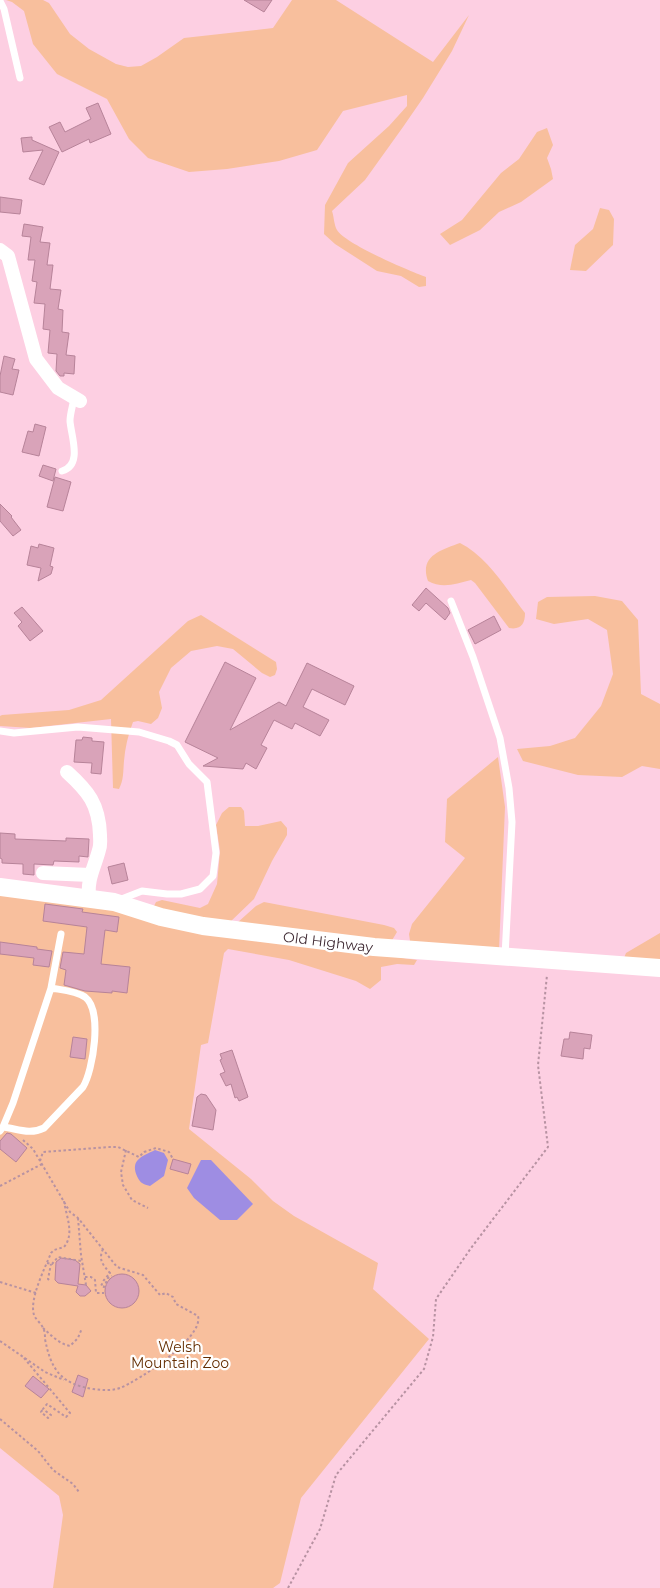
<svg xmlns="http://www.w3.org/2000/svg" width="660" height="1588" font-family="Montserrat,sans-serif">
	<rect width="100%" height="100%" fill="#fdcfe2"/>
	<!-- green -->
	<path fill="#f8bf9d" d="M6 0H43L49 3 70 34 89 49 116 64 128 67 141 66 157 57 184 38 273 28 292 0H336L433 62 469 15 452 51 423 98 403 127 365 180 332 211C334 217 334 225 337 230 344 243 409 271 426 277V286L419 287 401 276 377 271 335 244 324 234 325 205 348 163 389 126 407 106V95L343 111 317 150 279 161 227 169 189 172 148 158 129 139 107 99 57 74 33 44 24 11 12 2Z
		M547 128 553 145 547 158 551 169 553 179 521 202 499 212 480 230 450 245 440 234 462 220 501 173 519 159 537 132Z
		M600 208 609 210 614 219 613 245 586 271 570 270 575 245 593 229Z
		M460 543C488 557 506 589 525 613 525 624 521 630 509 628L475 583 471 580C456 584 442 589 428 581 419 556 441 550 460 543Z
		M595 596 622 601 638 620 641 694 660 704V769L642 766 622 777 578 775 523 761 517 749 550 746 575 738 601 706 613 674 607 630 588 619 554 624 536 619 538 602 547 597Z
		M201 615 276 662 277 669 275 675 270 677 262 673 233 649 217 646 191 651 171 668 159 692 162 708 158 718 151 724 138 721 133 722C128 735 125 748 124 761 123 772 124 779 119 789L113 788 111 719 31 728 0 726V716L2 715 69 710 101 700 188 621Z
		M498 757 505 807 499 950 410 941 409 934 412 924 465 858 445 842 447 799Z
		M229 807H241L244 811 245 826H258L281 821 287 828V835L272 861 254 899 228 924 153 908 156 902 162 900 200 908 208 904 217 884 220 851 216 825 222 813Z
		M0 892 47 899 361 952 417 960 414 965 397 964 381 967V980L370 989 356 981 289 960 228 949 224 953 208 1043 201 1045 189 1129 251 1179 273 1201 294 1216 378 1263 373 1289 429 1339 301 1498 280 1583 273 1588H53L63 1515 59 1496 0 1448Z
		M264 902 384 925 394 928 397 932 391 942 237 923 256 906Z
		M660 933V961L624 958 626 953Z"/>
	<!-- water -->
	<path fill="#9e8de3" d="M155 1150 164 1153 168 1160 164 1176 150 1186C148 1185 145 1185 142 1183 137 1179 132 1167 137 1161 141 1156 149 1153 155 1150Z
		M201 1160H211L253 1204 237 1220H220L194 1198 187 1188Z"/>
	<!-- building -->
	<path fill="#d9a3b9" stroke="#b78399" d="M244 0H272L264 12Z
		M98 103 111 134 90 143 89 139 62 152 49 127 60 122 65 132 91 119 86 108Z
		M32 137V140L59 152 44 185 29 179 43 150 23 152 21 138Z
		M0 197 22 200 20 214 0 212Z
		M24 224 43 227 40 242 50 243 47 265H53L50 289 61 290 58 309 63 310 62 332 69 333 66 355 75 356 74 374 64 373V376H60L56 371 57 354 48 353 50 330 43 329 45 304 34 303 37 282 32 281 35 260H28L31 237 22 236Z
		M4 356 15 359 12 369 19 370 13 395 0 392V376Z
		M35 424 46 427 39 456 22 452 28 431 33 432Z
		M43 465 56 469 53 481 39 476Z
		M55 477 71 482 63 511 47 507Z
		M0 504 12 516 11 517 21 530 13 536 0 521Z
		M39 544 54 548 50 566 53 567 51 574 38 581 41 568 27 565 31 546 38 548Z
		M426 588 448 608 450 613 445 620 426 603 419 611 412 605Z
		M22 607 43 631 30 641 18 626 22 622 14 613Z
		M494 616 501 630 475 644 468 630Z
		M225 662 256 678 230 730 279 702 286 706 307 663 354 686 345 705 312 689 303 707 329 720 320 736 295 723 292 729 274 720 261 745 267 748 256 769 246 763 243 769 203 766 218 758 185 742Z
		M83 737 92 738V741L104 742 101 774 91 773 92 763 74 762 76 740H82Z
		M0 833 15 834V839L66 841V838L89 839 88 857 79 856V862L54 861 53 865 34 864V875L23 874V864L2 863V859L0 858Z
		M124 863 128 880 112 884 108 867Z
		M45 904 83 909 82 912 119 917 117 932 105 930 101 964 130 967 127 993 112 991V993L85 991 64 985 66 970 60 968 63 952 84 954 87 927 43 921Z
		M0 942 37 947V949L52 951 49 967 33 965 34 958 0 954Z
		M570 1032 592 1035 590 1049 584 1048 583 1059 561 1056 564 1039H569Z
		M73 1037 87 1039 85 1059 70 1057Z
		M232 1050 248 1097 239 1101 237 1097 235 1098 231 1084 226 1086 220 1074 225 1072 220 1060 222 1059 220 1054Z
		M201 1094 206 1095 216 1110 213 1130 192 1126 197 1097Z
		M7 1133 11 1134 27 1148 16 1162 0 1149V1141Z
		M173 1159 191 1164 188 1174 170 1169Z
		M61 1258 75 1260 80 1264 78 1284 86 1285 91 1291 85 1296H80L76 1292 78 1286 58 1283 55 1280 56 1262Z
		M105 1291a17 17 0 1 1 34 0a17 17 0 1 1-34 0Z
		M78 1375 88 1379 83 1397 72 1392Z
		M33 1376 49 1389 41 1398 25 1386Z"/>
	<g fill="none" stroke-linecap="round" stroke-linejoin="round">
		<!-- path -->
		<path stroke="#b792a2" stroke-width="2" stroke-dasharray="2.5 2.5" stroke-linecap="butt" d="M23 1140 33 1149 70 1212 78 1218 117 1267 143 1275 160 1295 166 1293 173 1297 176 1304 198 1316C204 1338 138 1381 120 1388 111 1391 102 1390 93 1389 61 1384 51 1370 45 1339 45 1336 45 1331 43 1328 41 1323 36 1320 34 1315 29 1299 45 1268 51 1253L54 1250 64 1247C75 1234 66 1216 64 1201
			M126 1150 121 1172 123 1185 132 1200 148 1208
			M40 1161 43 1152 110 1147H118L139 1157 144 1152 156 1148 169 1152 173 1159
			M0 1186 42 1164
			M78 1218 81 1255 86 1285
			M103 1249C98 1260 103 1265 110 1273L104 1280 101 1286 104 1287 108 1278 112 1276
			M47 1263 52 1264 58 1257 81 1261
			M85 1277H91L95 1280 96 1293H104
			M49 1280 48 1279 51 1264
			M0 1282 36 1293
			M43 1328C51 1335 59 1344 70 1346L78 1338 82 1328
			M0 1341 45 1372 64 1380
			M24 1358 70 1413 66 1417 47 1404 43 1409 51 1415 48 1418 41 1412 43 1409
			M0 1419 38 1451 53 1470 73 1484 79 1492
			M288 1588 320 1529 336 1475 424 1369 433 1337 436 1299 471 1248 548 1147 538 1065 547 975"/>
		<!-- service -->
		<path stroke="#fff" stroke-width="7" d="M0 1 4 9 20 78
			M62 471C83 465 71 436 70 421 70 414 73 405 74 398
			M451 601 473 657 500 738 509 788 512 822 505 956
			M0 731 14 733 78 727 139 732 169 741 177 745 189 764 207 782 216 853 213 876 200 889 181 894H167L142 891 119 900
			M3 1127 13 1103 51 988 61 934
			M0 1131 3 1127C18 1129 30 1135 44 1128L83 1087C93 1071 103 1010 85 997 76 991 62 990 51 988"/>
		<!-- minor -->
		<path stroke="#fff" stroke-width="14" d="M0 250 8 256 36 359 58 388 80 401
			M67 772C88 791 99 804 100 835 100 840 101 845 99 850 94 869 87 878 89 899
			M43 873 90 875"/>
		<!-- tertiary -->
		<path stroke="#fff" stroke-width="18" d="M0 887 114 902 161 917 203 926 374 947 660 968"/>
	</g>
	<g text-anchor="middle" stroke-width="4.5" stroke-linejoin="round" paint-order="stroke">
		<!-- street labels -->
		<g font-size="14" fill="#3f2a33" stroke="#fff">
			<text transform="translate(328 942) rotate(7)" y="5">Old Highway</text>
		</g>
		<!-- park labels -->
		<g font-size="14" fill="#652e02" stroke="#fff">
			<text x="180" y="1352">Welsh<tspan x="180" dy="16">Mountain Zoo</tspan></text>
		</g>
	</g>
</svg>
